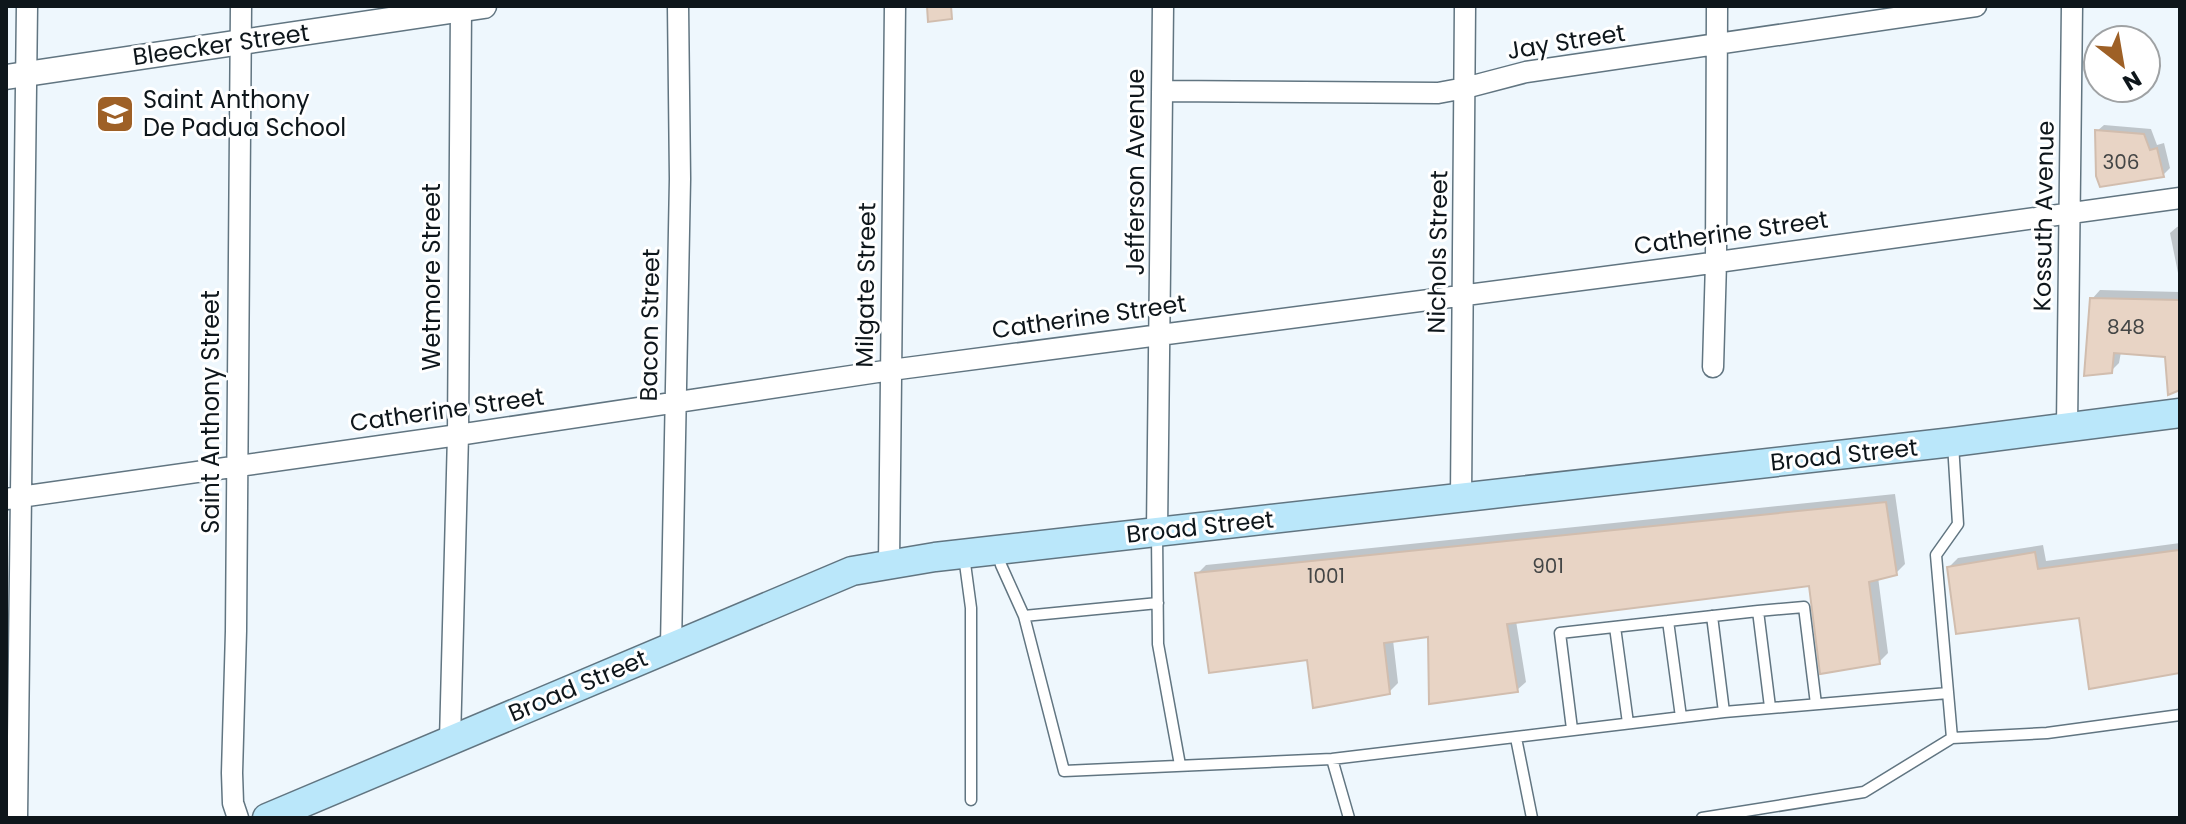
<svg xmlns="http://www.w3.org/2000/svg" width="2186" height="824" font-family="Poppins,sans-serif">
	<rect width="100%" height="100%" fill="#eef7fd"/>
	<!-- shadow -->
	<path fill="#0003" d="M2104 125 2151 129 2157 145 2164 143 2170 168 2163 175 2097 131Z
		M2180 226V283L2170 233 2177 227Z
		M2100 290 2180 292V388L2167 355 2121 352 2119 363 2111 371 2092 299Z
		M1895 494 1905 564 1896 573 1878 577 1888 653 1879 662 1811 584 1516 621 1526 682 1517 690 1430 635 1393 640 1398 683 1389 692 1309 657 1197 574 1206 565Z
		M2180 543V671L2090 687 2081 616 1949 567 1958 558 2043 545 2046 561Z"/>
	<!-- building -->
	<path fill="#e8d4c5" stroke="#d1bdae" stroke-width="2" d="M927 6H951L952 19 928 22Z
		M2095 130 2144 134 2150 150 2157 148 2164 177 2100 187 2096 176Z
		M2090 298 2180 300V390L2168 395 2165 357 2114 353 2112 373 2084 376Z
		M1886 502 1897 575 1869 582 1880 664 1820 674 1809 586 1507 624 1518 692 1429 704 1428 637 1384 643 1390 694 1313 708 1307 660 1209 673 1195 573Z
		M2179 550 2180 673 2089 689 2079 618 1956 634 1947 567 2035 552 2038 569Z"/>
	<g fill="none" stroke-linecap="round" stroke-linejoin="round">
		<defs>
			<path id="service" d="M1157 533 1158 644 1180 765
				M997 551 1001 565 1024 616 1158 603
				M964 556 971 608V800
				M1758 611 1804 607 1816 704
				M1024 616 1064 771 1332 759 1724 712 1948 693
				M1712 616 1724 712
				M1668 621 1681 717
				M1615 627 1628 723
				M1572 729 1560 633 1758 611 1770 707
				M1516 738 1532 818
				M1952 738 2047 733 2180 715
				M1332 759 1349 818
				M1702 818 1864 792 1952 738 1936 555 1958 524 1953 444"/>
			<path id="minor" d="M1162 91 1438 93 1465 88 1526 72 1976 6
				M1713 367 1716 262 1717 6
				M2067 427 2072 6
				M1461 498 1465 6
				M6 499 458 435 891 370 1689 266 2180 198
				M1157 531 1163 6
				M889 564 895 6
				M671 646 680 179 678 6
				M450 741 458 435 461 6
				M17 818 27 6
				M238 818 233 803 232 773 236 631 241 6"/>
			<path id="tertiary" d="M6 77 484 6"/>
			<path id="secondary" d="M267 818 852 571 935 557 997 550 1953 442 2180 413"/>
		</defs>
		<!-- service casing -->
		<use href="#service" stroke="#617581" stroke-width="13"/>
		<!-- minor casing -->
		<use href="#minor" stroke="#617581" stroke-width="23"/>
		<!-- tertiary casing -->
		<use href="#tertiary" stroke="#617581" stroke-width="27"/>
		<!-- secondary casing -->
		<use href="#secondary" stroke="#617581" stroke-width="31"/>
		<!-- service -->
		<use href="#service" stroke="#fff" stroke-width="10"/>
		<!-- minor -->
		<use href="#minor" stroke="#fff" stroke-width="20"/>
		<!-- tertiary -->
		<use href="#tertiary" stroke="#fff" stroke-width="24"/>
		<!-- secondary -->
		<use href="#secondary" stroke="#bae7fa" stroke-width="28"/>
	</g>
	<!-- icons -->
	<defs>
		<symbol id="school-square" viewBox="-11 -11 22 22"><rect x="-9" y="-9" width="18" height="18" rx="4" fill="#9e6026" stroke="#fff"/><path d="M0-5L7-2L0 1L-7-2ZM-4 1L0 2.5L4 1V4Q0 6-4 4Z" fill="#fff"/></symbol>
	</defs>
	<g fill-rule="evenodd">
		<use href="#school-square" x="93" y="92" width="44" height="44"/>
	</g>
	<g text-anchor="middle" stroke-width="6" stroke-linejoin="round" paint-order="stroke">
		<!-- number labels -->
		<g font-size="20" fill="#444646">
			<text x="2121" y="169">306</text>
			<text x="2126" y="334">848</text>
			<text x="1548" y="573">901</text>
			<text x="1326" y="583">1001</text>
		</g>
		<!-- street labels -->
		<g font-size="24" fill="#0e161b" stroke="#fff">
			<text transform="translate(1566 42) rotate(-9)" y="8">Jay Street</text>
			<text transform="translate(221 45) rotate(-8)" y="8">Bleecker Street</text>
			<text transform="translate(1136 172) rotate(-90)" y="8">Jefferson Avenue</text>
			<text transform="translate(2044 216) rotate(-89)" y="8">Kossuth Avenue</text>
			<text transform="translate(1731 233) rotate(-8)" y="8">Catherine Street</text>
			<text transform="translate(1438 252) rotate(-89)" y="8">Nichols Street</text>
			<text transform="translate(432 277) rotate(-90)" y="8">Wetmore Street</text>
			<text transform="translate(866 285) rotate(-89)" y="8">Milgate Street</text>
			<text transform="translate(1089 317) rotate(-8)" y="8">Catherine Street</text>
			<text transform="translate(650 325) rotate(-89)" y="8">Bacon Street</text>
			<text transform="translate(447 410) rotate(-8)" y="8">Catherine Street</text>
			<text transform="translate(211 412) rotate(-90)" y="8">Saint Anthony Street</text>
			<text transform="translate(1844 455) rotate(-6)" y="8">Broad Street</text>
			<text transform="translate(1200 527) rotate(-6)" y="8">Broad Street</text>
			<text transform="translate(578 686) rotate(-23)" y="8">Broad Street</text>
		</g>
		<!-- poi labels -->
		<g font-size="24" fill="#0e161b" stroke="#fff" text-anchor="start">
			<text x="143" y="108">Saint Anthony<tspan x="143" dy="28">De Padua School</tspan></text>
		</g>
	</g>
	<!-- border -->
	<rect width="2186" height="824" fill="none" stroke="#0e161b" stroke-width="16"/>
	<!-- north arrow -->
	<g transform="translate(2122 64) rotate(149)"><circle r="38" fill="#ffffff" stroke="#9fa2a4" stroke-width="2"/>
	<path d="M0-6L14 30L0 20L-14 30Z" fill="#9e6026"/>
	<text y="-12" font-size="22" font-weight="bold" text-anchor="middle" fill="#0e161b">N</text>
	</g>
</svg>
